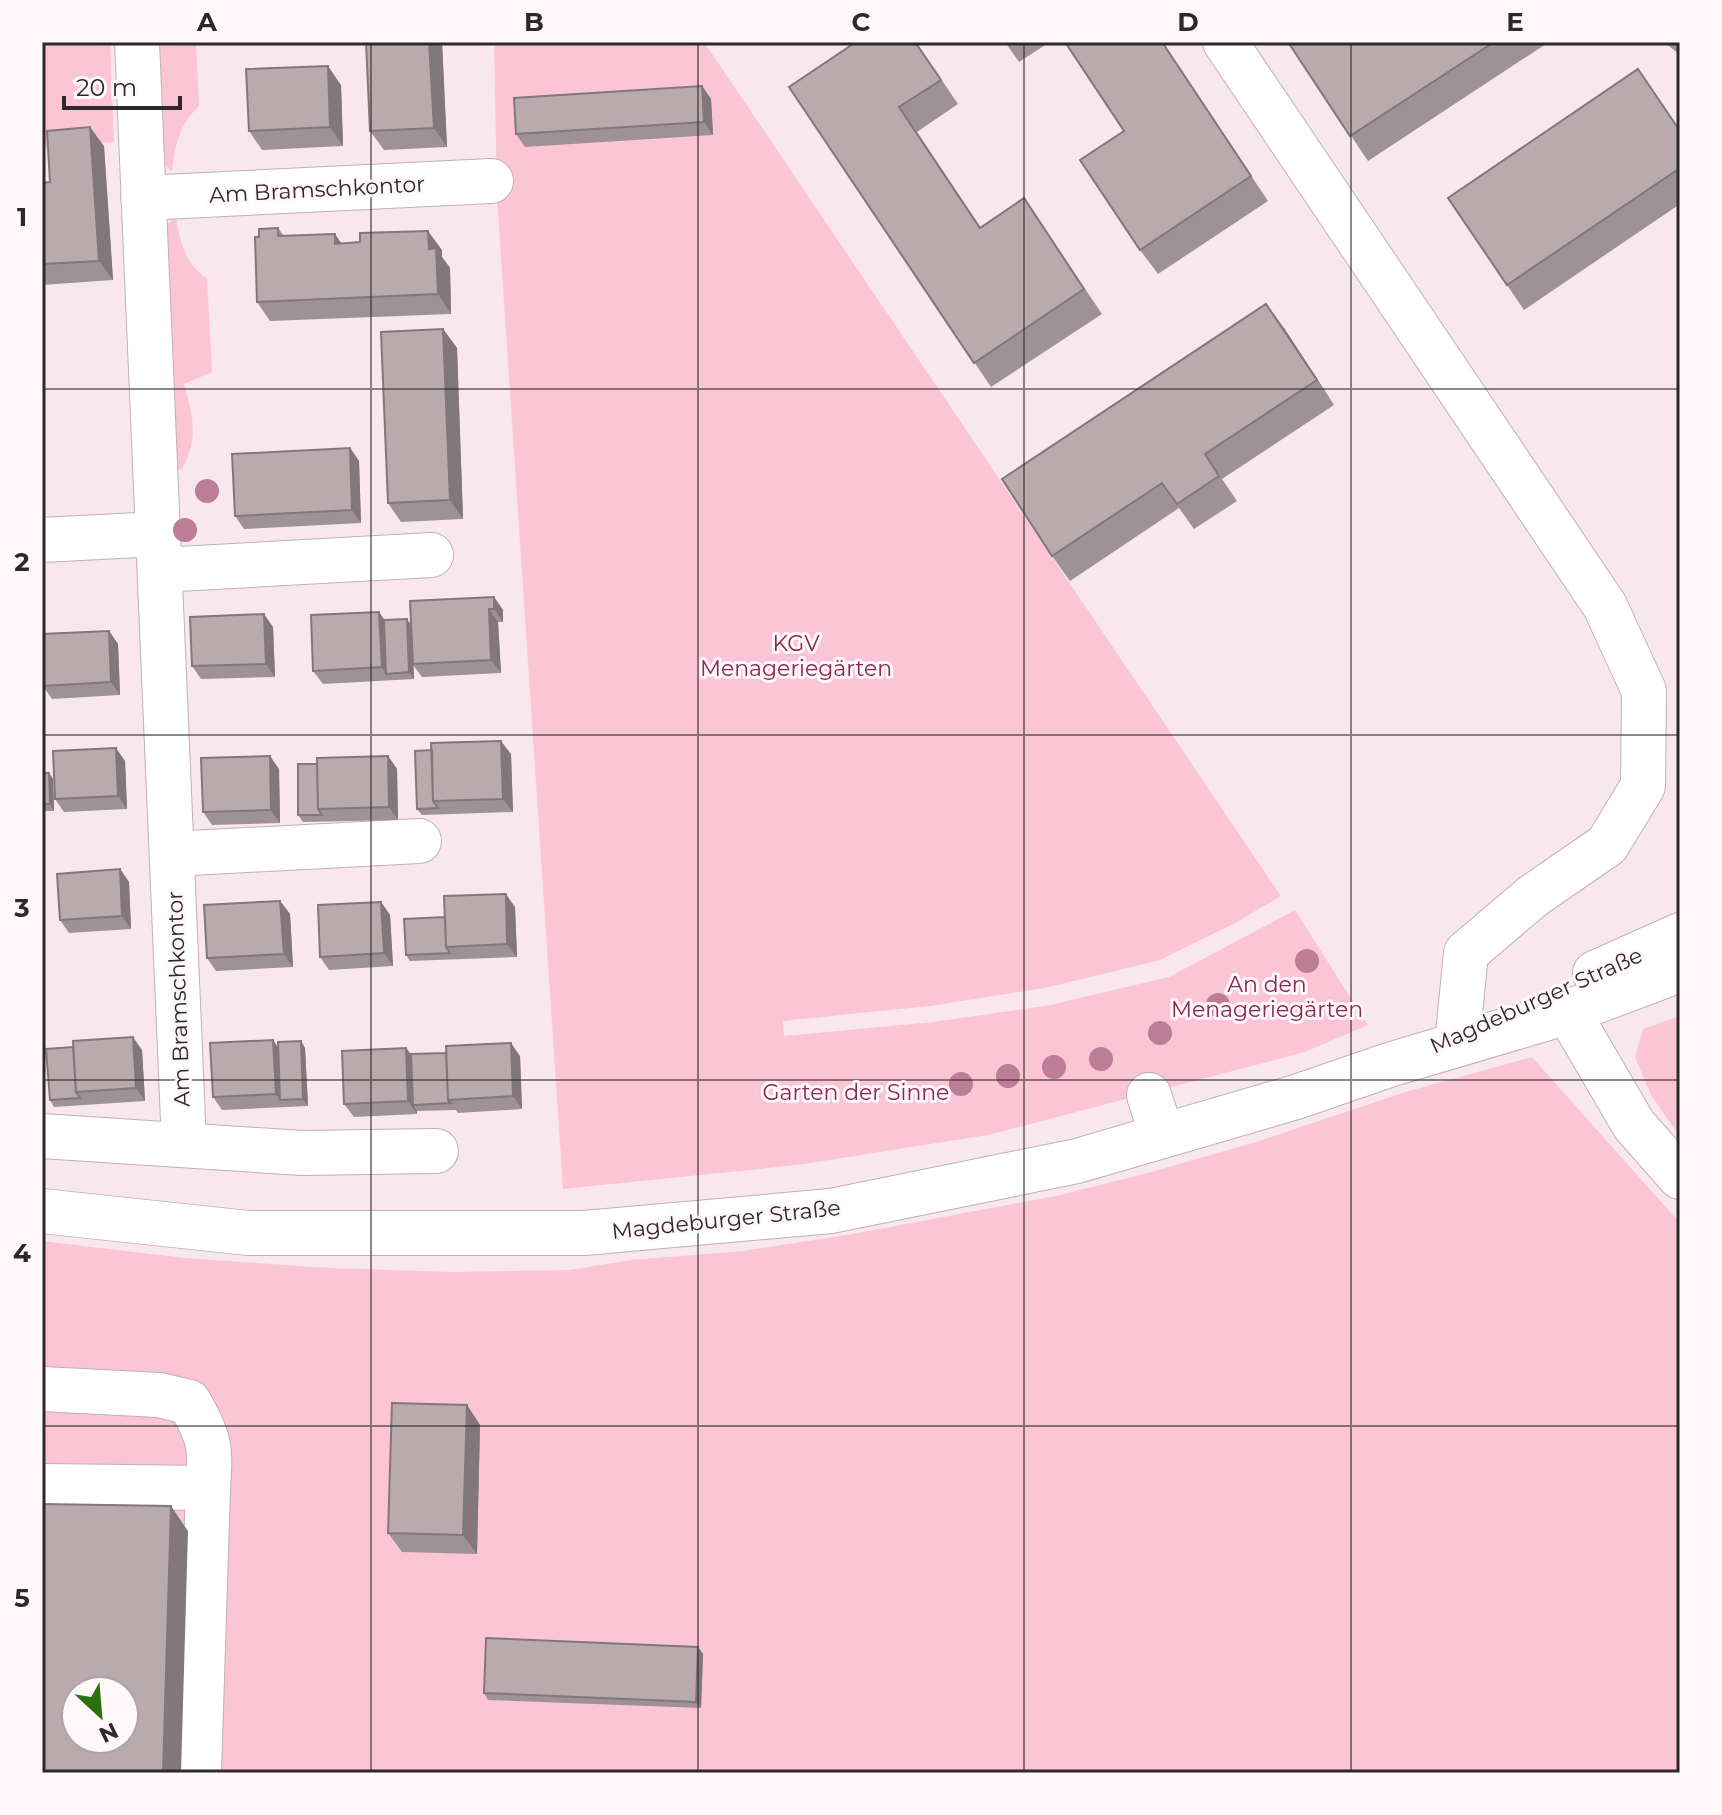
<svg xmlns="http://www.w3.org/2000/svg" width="1722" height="1815" font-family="Montserrat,sans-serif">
	<rect width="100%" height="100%" fill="#f8e8ed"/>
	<!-- green -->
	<path fill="#fcc5d5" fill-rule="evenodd" d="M42 42H110L114 142 42 148Z
		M154 42H196L199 106C179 125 175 145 172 171L158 159Z
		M494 42H704L1281 896 1237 922 1160 960 1045 988 930 1006 783 1021 784 1036 933 1022 1050 1005 1169 977 1295 910 1368 1025 1305 1052 988 1135 797 1165 563 1189 497 197Z
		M176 217C180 240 185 265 207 278L212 372 184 384C193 415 199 440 182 469L176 470 162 229Z
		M1680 1016V1137L1651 1095 1635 1057 1643 1029Z
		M1532 1057 1680 1223V1773H42V1241L184 1258 329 1268 454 1272 569 1270 631 1260 743 1251 847 1235 1060 1195 1144 1174 1256 1142 1405 1092ZM76 1691H124V1739H76Z"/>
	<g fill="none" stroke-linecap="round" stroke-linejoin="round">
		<defs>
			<path id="minor" d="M137 42 184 1144
				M1225 42 1605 606 1644 691 1643 786 1607 845 1533 896 1466 953 1458 1034
				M143 198 491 181
				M42 540 158 534
				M160 570 431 555
				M172 854 419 841
				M1568 1012 1634 1125 1680 1177
				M1149 1095 1162 1136
				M42 1136 302 1153 436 1151
				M42 1389 159 1395 189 1402C210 1438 211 1447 208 1488
				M42 1486 208 1488 199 1773"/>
			<path id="major" d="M1595 973 1680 935
				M42 1211 248 1233H584L831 1211 1077 1161 1296 1097 1392 1064 1568 1012 1680 970"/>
		</defs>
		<!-- minor casing -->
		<use href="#minor" stroke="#c0b1b5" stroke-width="46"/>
		<!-- major casing -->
		<use href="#major" stroke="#c0b1b5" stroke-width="46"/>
		<!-- minor -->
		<use href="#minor" stroke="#fff" stroke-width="44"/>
		<!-- major -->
		<use href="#major" stroke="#fff" stroke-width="44"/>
	</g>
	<!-- trees -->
	<g fill="#bc7d97">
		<circle cx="207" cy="491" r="12"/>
		<circle cx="185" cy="530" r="12"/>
		<circle cx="1307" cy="961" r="12"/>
		<circle cx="1218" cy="1005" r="12"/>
		<circle cx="1160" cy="1033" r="12"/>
		<circle cx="1101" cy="1059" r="12"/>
		<circle cx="1054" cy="1067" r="12"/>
		<circle cx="1008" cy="1076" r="12"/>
		<circle cx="961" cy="1084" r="12"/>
	</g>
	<!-- wall -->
	<path fill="#9f9296" d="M366 42H442L447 147 384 150 370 131Z
		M916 42 958 104 917 132 980 227 1024 198 1102 314 991 387 789 87Z
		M1005 42H1050L1019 62Z
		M1065 42H1162L1268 201 1158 274 1140 250 1124 131Z
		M1288 42H1549L1368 161Z
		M1664 42H1680V55Z
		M341 85 343 146 262 150 249 131Z
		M702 86 711 99 713 135 525 147 516 134Z
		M1680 130V204L1524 310 1448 198Z
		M104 146 113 280 42 285V183L50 182Z
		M278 228 284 236 342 243 442 250V257L450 268 451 314 270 321 257 302 259 237Z
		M1284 328 1334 405 1222 479 1237 501 1194 529 1179 508 1070 581 1052 556Z
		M443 329 457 348 463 519 401 522 388 503Z
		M350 448 359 461 361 523 244 529 235 516Z
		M494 597 503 610V622H498L501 673 422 677 413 665 414 679 323 684 313 671 411 624Z
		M273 627 275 677 201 679 192 666Z
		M109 631 118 644 120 695 52 699 43 686Z
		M511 754 513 812 422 815 417 809Z
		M388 756 397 769 398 820 303 822 298 815 317 764Z
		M125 761 127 809 64 812 55 799Z
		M279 769 280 823 212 825 203 812Z
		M42 773H49L53 779 54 811H42Z
		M120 869 129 882 131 929 69 933 60 920Z
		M280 901 290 914 293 967 216 971 207 958Z
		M381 902 390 915 393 966 329 970 320 957Z
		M515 907 517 957 410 961 406 955 445 917Z
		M301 1041 305 1048 308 1106 222 1110 213 1097 278 1047Z
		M406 1048 411 1054 520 1056 522 1109 458 1113 456 1110 417 1111V1114L354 1117 344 1104Z
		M142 1050 145 1101 54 1107 50 1100Z
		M467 1405 480 1425 477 1554 402 1552 388 1533Z
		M698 1647 703 1654 701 1708 488 1700 484 1693Z"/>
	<!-- shaded-wall -->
	<path fill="#82777a" d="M429 42H442L447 147 434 128Z
		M328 66 341 85 343 146 330 127Z
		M702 86 711 99 713 135 704 122Z
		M90 127 104 146 113 280 99 261Z
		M428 231 442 250V257L450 268 451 314 438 294 429 249Z
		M335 234 348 253 335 244Z
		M1266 304 1284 328 1334 405 1317 380Z
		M443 329 457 348 463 519 450 500Z
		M350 448 359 461 361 523 352 510Z
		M494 597 503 610V622L494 609Z
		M489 609 498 622 501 673 491 660Z
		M379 612 388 625 386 674 382 667Z
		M264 614 273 627 275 677 266 664Z
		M407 619 412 626 414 679 409 672Z
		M109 631 118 644 120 695 111 682Z
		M501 741 511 754 513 812 503 799Z
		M116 748 125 761 127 809 118 796Z
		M270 756 279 769 280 823 271 810Z
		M388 756 397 769 398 820 389 807Z
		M49 773 53 779 54 811 50 804Z
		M120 869 129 882 131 929 122 916Z
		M506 894 515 907 517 957 507 944Z
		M280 901 290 914 293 967 284 954Z
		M381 902 390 915 393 966 384 953Z
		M133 1037 142 1050 145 1101 136 1088Z
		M273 1040 282 1053 280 1100 276 1094Z
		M301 1041 305 1048 308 1106 303 1099Z
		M511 1043 520 1056 522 1109 513 1096Z
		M406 1048 415 1061 413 1105 417 1111V1114L408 1101Z
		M467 1405 480 1425 477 1554 463 1535Z
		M171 1506 188 1531 181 1773H163Z
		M698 1647 703 1654 701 1708 696 1702Z"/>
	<!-- building -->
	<path fill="#b9aaae" stroke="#82777a" stroke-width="2" fill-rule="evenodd" d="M366 42H429L434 128 370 131Z
		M856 42H915L941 80 899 107 980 228 1024 198 1084 289 974 363 789 87Z
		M1065 42H1162L1251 176 1140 250 1080 160 1124 131Z
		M1288 42H1494L1350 136Z
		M328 66 330 127 249 131 246 69Z
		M1638 69 1680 131V168L1507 285 1448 198Z
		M702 86 704 122 516 134 514 98Z
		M90 127 99 261 42 264V183L50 182 47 131Z
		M278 228V236L335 234V244L360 242V233L428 231 429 249 436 248 438 294 257 302 255 237H259V229Z
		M1266 304 1317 380 1205 454 1219 476 1177 504 1162 483 1052 556 1002 479Z
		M443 329 450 500 388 503 381 332Z
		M350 448 352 510 235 516 232 454Z
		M494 597V609H489L491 660 413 664 410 601Z
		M379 612 382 667 313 671 311 615Z
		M264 614 266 664 192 666 190 617Z
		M407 619 409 672 386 674 384 620Z
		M109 631 111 682 43 686 42 634Z
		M501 741 503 799 433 801 431 743Z
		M116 748 118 796 55 799 53 751Z
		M432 750 433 801 438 808 417 809 415 751Z
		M270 756 271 810 203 812 201 758Z
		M388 756 389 807 318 809 317 758Z
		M298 764H317L318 809 322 815H298Z
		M42 773H49L50 804H42Z
		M120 869 122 916 60 920 57 874Z
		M506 894 507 944 446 947 444 896Z
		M280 901 284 954 207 958 204 905Z
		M381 902 384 953 320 957 318 905Z
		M445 917 446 947 450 953 406 955 404 919Z
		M133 1037 136 1088 76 1092 73 1041Z
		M273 1040 276 1094 213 1097 210 1043Z
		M301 1041 303 1099 280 1100 278 1042Z
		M511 1043 513 1096 448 1100 446 1046Z
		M73 1047 76 1092 80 1098 50 1100 46 1049Z
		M406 1048 408 1101 344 1104 342 1051Z
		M446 1053 448 1100 451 1103 413 1105 411 1054Z
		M392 1403 467 1405 463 1535 388 1533Z
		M42 1504 171 1506 163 1773H42ZM76 1691H124V1739H76Z
		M486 1638 698 1647 696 1702 484 1693Z"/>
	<!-- grid -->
	<path fill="none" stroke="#2e282a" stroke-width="2" stroke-opacity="0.55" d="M371 42V1773M698 42V1773M1024 42V1773M1351 42V1773M42 389H1680M42 735H1680M42 1080H1680M42 1426H1680"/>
	<g text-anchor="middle" stroke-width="6" stroke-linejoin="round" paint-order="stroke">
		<!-- street labels -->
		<g font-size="22" fill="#2e282a" stroke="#fff8fa">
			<text transform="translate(317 189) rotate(-3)" y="8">Am Bramschkontor</text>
			<text transform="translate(178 999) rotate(-92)" y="8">Am Bramschkontor</text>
			<text transform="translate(1536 1000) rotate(-24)" y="8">Magdeburger Straße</text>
			<text transform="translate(726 1219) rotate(-6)" y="8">Magdeburger Straße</text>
		</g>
		<!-- park labels -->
		<g font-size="22" fill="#8b2650" stroke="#fff8fa">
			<text x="796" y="651">KGV<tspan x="796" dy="25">Menageriegärten</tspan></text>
			<text x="1267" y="992">An den<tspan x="1267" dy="25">Menageriegärten</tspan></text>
			<text x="856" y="1100">Garten der Sinne</text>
		</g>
	</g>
	<!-- border -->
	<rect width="1722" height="1815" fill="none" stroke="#fff8fa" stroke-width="88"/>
	<!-- north arrow -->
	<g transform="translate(100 1715) rotate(154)"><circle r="38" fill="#fff8fa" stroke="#aba5a7" stroke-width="2"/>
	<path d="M0-6L14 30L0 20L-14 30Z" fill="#2b710f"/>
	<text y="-12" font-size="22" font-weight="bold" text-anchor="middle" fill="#2e282a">N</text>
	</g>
	<!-- scale -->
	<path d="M64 96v12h116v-12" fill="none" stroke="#2e282a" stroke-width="4"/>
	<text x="76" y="96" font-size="24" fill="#2e282a" stroke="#fff8fa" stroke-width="6" paint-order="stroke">20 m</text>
	<rect x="44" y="44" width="1634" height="1727" fill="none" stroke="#2e282a" stroke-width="3"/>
	<g font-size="26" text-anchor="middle" font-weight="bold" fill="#2e282a">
		<text x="207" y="31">A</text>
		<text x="534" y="31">B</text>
		<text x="861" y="31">C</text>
		<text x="1188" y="31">D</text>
		<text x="1515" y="31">E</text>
		<text x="22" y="226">1</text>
		<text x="22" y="571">2</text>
		<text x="22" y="917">3</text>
		<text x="22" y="1262">4</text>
		<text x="22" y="1607">5</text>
	</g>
</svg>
